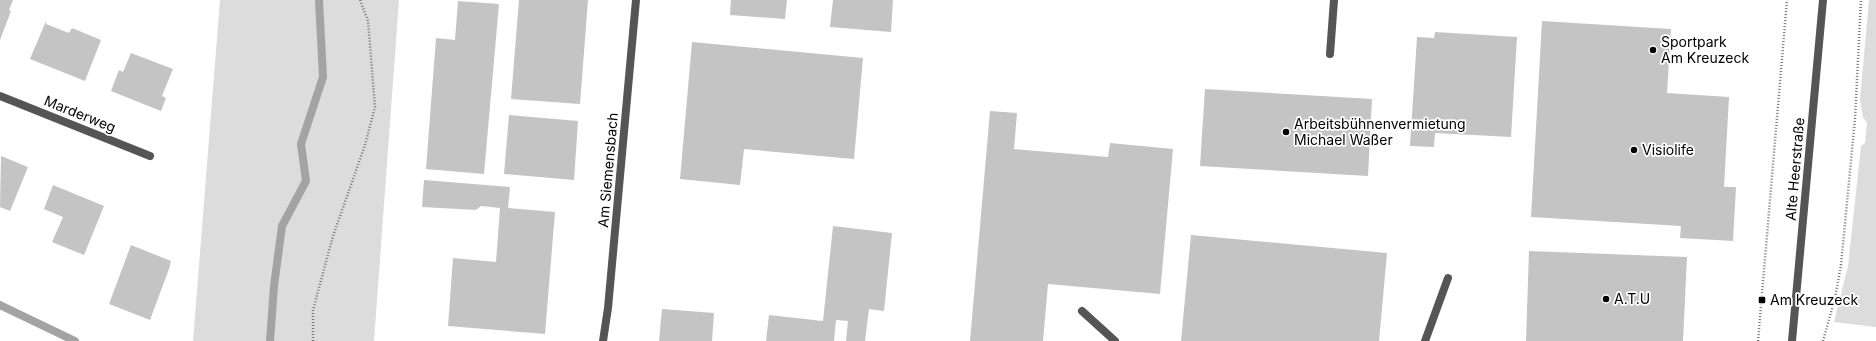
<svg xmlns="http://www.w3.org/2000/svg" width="1876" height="341" font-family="Inter,sans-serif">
	<rect width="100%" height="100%" fill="#fff"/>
	<!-- green -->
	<path fill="#dcdcdc" d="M220 0H399L374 341H193Z
		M1869 0H1876V327L1834 322 1848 266 1861 146 1865 143 1867 123 1863 117 1860 99Z"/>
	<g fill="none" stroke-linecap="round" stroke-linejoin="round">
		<!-- stream -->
		<path stroke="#a3a3a3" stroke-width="8" d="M0 305 75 341
			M270 341 274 286 282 226 306 181 301 144 323 77 319 0"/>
	</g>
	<!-- building -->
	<path fill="#c4c4c4" d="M0 0H13L9 10 11 11 0 40Z
		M519 0H588L580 104 511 99Z
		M731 0H787L785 19 730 15Z
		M833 0H893L891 32 830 27Z
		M458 1 499 4 484 174 426 169 436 38 455 40Z
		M46 21V24L69 33 72 28 101 40 85 81 30 59Z
		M1542 21 1671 29 1667 93 1729 97 1724 187H1736L1733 241 1680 238 1681 226 1531 217Z
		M1435 32 1517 37 1511 137 1435 133 1434 147 1410 146 1417 37 1434 38Z
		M692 42 863 58 854 159 744 149 740 185 680 179Z
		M131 53 173 69 162 96 166 98 161 111 111 91 119 70 123 72Z
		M1205 89 1372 99 1368 176 1200 166Z
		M990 111 1017 113 1014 149 1108 157 1110 143 1173 149 1160 294 1048 284 1043 341H970Z
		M509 115 578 121 574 180 504 174Z
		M1 156 28 167 10 211 0 207Z
		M424 180 510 187 508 208 555 212 545 334 448 326 453 258 496 262 500 208 481 206 476 210 422 207Z
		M53 185 104 206 84 255 52 242 63 217 44 209Z
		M833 226 892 233 884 311 869 309 865 341H846L848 321 836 320 834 341H766L769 315 823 321Z
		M1191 235 1387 253 1379 341H1181Z
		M131 245 171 261 169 269 150 320 109 304Z
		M1529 251 1687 257 1683 341H1526Z
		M662 309 714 313 712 341H659Z"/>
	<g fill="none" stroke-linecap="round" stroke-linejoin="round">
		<!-- path -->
		<path stroke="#777" stroke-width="2.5" stroke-dasharray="1 2" stroke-linecap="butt" d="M313 341V310L333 236 365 145 375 107 368 21 360 0
			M1758 341 1787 0
			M1823 341 1835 298 1841 265 1855 119 1861 0"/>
		<!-- service -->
		<path stroke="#555" stroke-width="8" d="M1330 54 1334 0
			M1082 311 1115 341
			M1425 341 1448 278"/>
		<!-- minor -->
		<path stroke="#555" stroke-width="8" d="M0 96 150 156
			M603 341 608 308 636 0"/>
		<!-- tertiary -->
		<path stroke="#555" stroke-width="8" d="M1792 341 1823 0"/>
	</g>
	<!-- markers -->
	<g fill="#000" stroke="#fff" stroke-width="1.5">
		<circle cx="1653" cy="50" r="4"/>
		<circle cx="1286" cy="132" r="4"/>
		<circle cx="1634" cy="150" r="4"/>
		<circle cx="1606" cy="299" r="4"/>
		<rect x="1758" y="296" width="8" height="8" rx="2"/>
	</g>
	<g text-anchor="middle" stroke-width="3.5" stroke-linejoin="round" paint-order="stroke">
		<!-- poi labels -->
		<g font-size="14" fill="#000" stroke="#fff" text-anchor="start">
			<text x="1661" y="47">Sportpark<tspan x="1661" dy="16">Am Kreuzeck</tspan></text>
			<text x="1294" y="129">Arbeitsbühnenvermietung<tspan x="1294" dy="16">Michael Waßer</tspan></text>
			<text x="1642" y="155">Visiolife</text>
			<text x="1614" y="304">A.T.U</text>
			<text x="1770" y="305">Am Kreuzeck</text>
		</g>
		<!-- street labels -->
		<g font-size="14" fill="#000" stroke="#fff">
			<text transform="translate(80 114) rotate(22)" y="5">Marderweg</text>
			<text transform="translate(1795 169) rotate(-85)" y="5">Alte Heerstraße</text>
			<text transform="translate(608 170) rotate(-85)" y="5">Am Siemensbach</text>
		</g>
	</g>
</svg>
